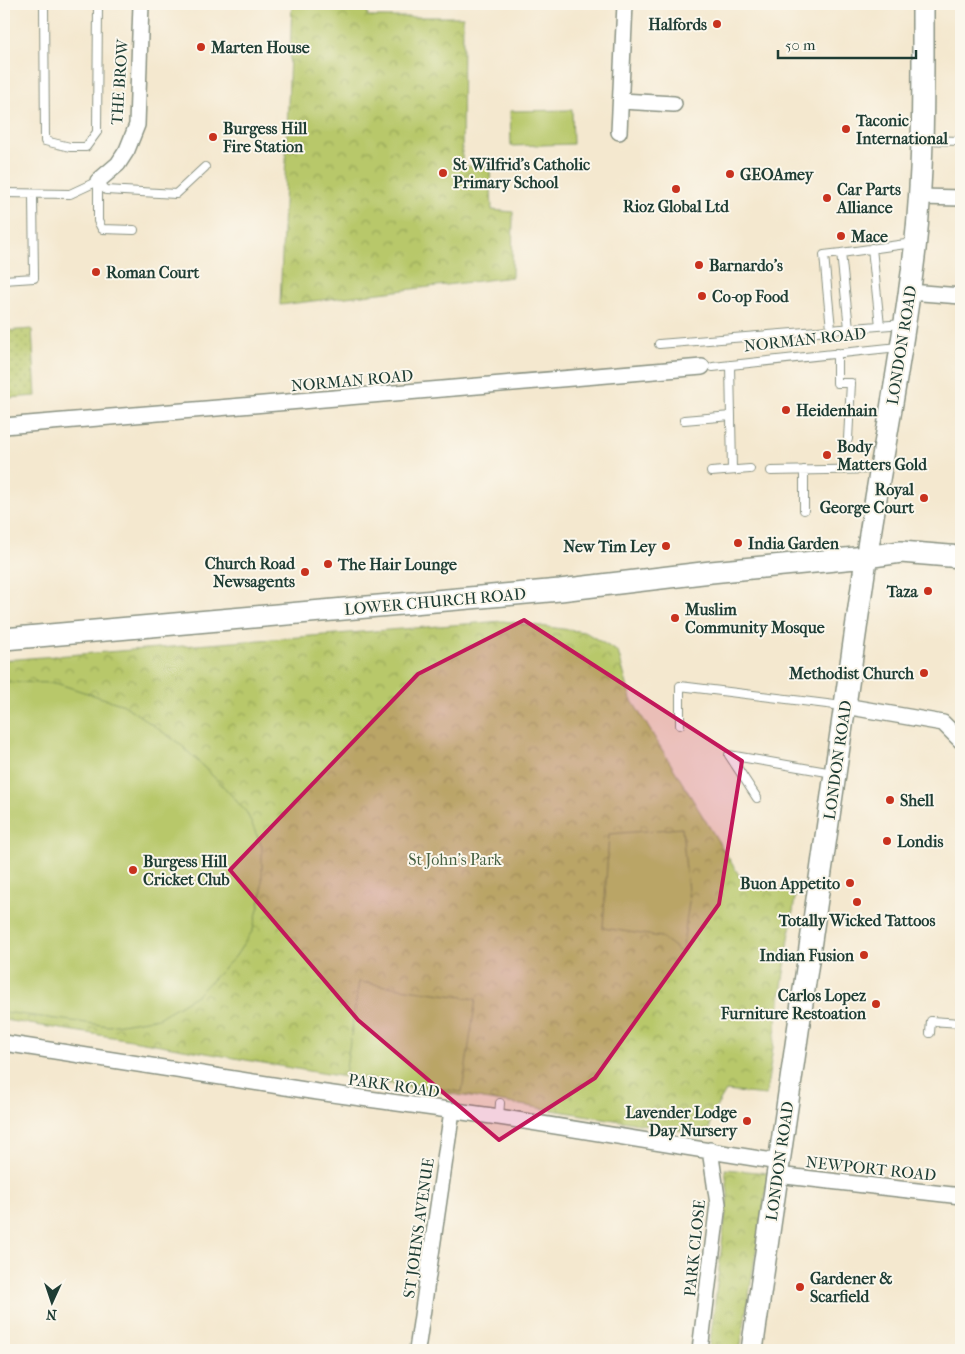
<svg xmlns="http://www.w3.org/2000/svg" width="965" height="1354" font-family="'IM FELL French Canon',serif">
	<defs>
		<pattern id="grass-dots" width="8" height="8" patternUnits="userSpaceOnUse" patternTransform="scale(1.25)"><rect width="8" height="8" fill="#b8c86a"/><path d="M2 2h.1M6 6h.1" fill="none" stroke="#95a458" stroke-width="1.8" stroke-linecap="round"/></pattern>
		<pattern id="park-crowns" width="20" height="18" patternUnits="userSpaceOnUse" patternTransform="scale(1.25)"><rect width="20" height="18" fill="#b8c86a"/><path d="M2 6a3 3 0 1 1 6 0M12 15a3 3 0 1 1 6 0" fill="none" stroke="#95a458"/></pattern>
	</defs>
	<rect width="100%" height="100%" fill="#fbf7ec"/>
	<filter id="ink" filterUnits="userSpaceOnUse"><feTurbulence type="fractalNoise" baseFrequency=".02" numOctaves="2"/><feDisplacementMap in="SourceGraphic" scale="10" xChannelSelector="R" yChannelSelector="G"/><feConvolveMatrix kernelMatrix="1 2 1 2 8 2 1 2 1" color-interpolation-filters="sRGB"/></filter>
	<filter id="wash" filterUnits="userSpaceOnUse"><feTurbulence type="fractalNoise" baseFrequency=".0096" numOctaves="4" result="noise"/><feDisplacementMap in="SourceGraphic" scale="20" xChannelSelector="R" yChannelSelector="G"/><feGaussianBlur stdDeviation="1.12" result="paint"/><feColorMatrix in="noise" values="0 0 0 0 0 0 0 0 0 0 0 0 0 0 0 0 0 1.4 0 .05"/><feComposite in="paint" operator="in"/></filter>
	<g filter="url(#wash)">
		<rect width="100%" height="100%" fill="#f4e8cf"/>
		<!-- grass -->
		<path fill="url(#grass-dots)" stroke="#6c824f" d="M32 329 36 396 8 398 4 331Z"/>
		<!-- park -->
		<path fill="url(#park-crowns)" stroke="#6c824f" d="M292 4H367L368 17H463L462 166 490 167 492 210 513 212 512 277 280 305Z
			M503 621 585 632 618 652 631 699 745 885 796 891 766 1095 726 1091 711 1116 709 1135 314 1072 138 1041 4 1020V660Z
			M725 1169 769 1173 740 1350H709L728 1194Z"/>
		<!-- garden -->
		<path fill="#b8c86a" stroke="#6c824f" d="M572 110 573 144 511 146 510 111Z
			M4 682 56 683 124 705 180 744 225 788 247 813 262 847V892L253 930 235 957 197 995 158 1018 109 1026 4 1012Z
			M682 828 689 902 682 953 661 937 603 928 609 834Z
			M359 982 476 999 462 1092 345 1075Z"/>
	</g>
	<g filter="url(#ink)">
		<g fill="none" stroke-linecap="round" stroke-linejoin="round">
			<defs>
				<path id="lane" d="M44 4 45 141 70 147H86L97 132 98 4
					M924 140 961 141
					M98 181V221L102 229 134 230
					M4 193 70 194 98 181 106 190 176 194 205 167
					M872 248 880 326
					M4 280 34 278 33 195
					M849 328 841 253 913 243
					M831 329 824 255 841 253
					M659 344 903 324
					M837 353V383H851L848 439
					M730 365 732 470
					M713 367 898 347
					M684 420 731 416
					M804 470V510
					M771 471 879 469
					M711 472 750 469
					M680 725V686L843 706
					M757 798 729 755 833 773
					M930 1033 931 1021 961 1023
					M499 1117 500 1103"/>
				<path id="street" d="M621 101 674 104
					M619 132 625 4
					M98 181 118 164 127 150 137 125 141 4
					M920 197 961 198
					M909 292 961 296
					M4 426 702 367
					M845 706 943 723 961 741
					M4 1043 311 1091 499 1117 779 1162
					M777 1175 961 1196
					M417 1350 452 1111
					M700 1350 718 1204 710 1150"/>
				<path id="secondary" d="M4 639 560 590 711 572 866 557 901 552 961 557
					M752 1350C789 1093 826 837 863 580 879 469 902 360 915 249 924 168 923 86 923 4"/>
			</defs>
			<!-- lane casing -->
			<use href="#lane" stroke="#8a9282" stroke-width="10"/>
			<!-- street casing -->
			<use href="#street" stroke="#8a9282" stroke-width="18"/>
			<!-- secondary casing -->
			<use href="#secondary" stroke="#8a9282" stroke-width="24"/>
			<!-- lane -->
			<use href="#lane" stroke="#fff" stroke-width="8"/>
			<!-- street -->
			<use href="#street" stroke="#fff" stroke-width="15"/>
			<!-- secondary -->
			<use href="#secondary" stroke="#fff" stroke-width="21"/>
		</g>
	</g>
	<!-- marked area -->
	<path fill="#c2185b" fill-opacity="0.2" stroke="#c2185b" stroke-width="4" stroke-linejoin="round" d="M524 620 742 761 719 904 595 1078 499 1140 358 1020 230 870 418 674Z"/>
	<!-- markers -->
	<g fill="#c8321e" stroke="#fbf7ec" stroke-width="2">
		<circle cx="717" cy="24" r="5"/>
		<circle cx="201" cy="47" r="5"/>
		<circle cx="846" cy="129" r="5"/>
		<circle cx="213" cy="137" r="5"/>
		<circle cx="443" cy="173" r="5"/>
		<circle cx="730" cy="174" r="5"/>
		<circle cx="676" cy="189" r="5"/>
		<circle cx="827" cy="198" r="5"/>
		<circle cx="841" cy="236" r="5"/>
		<circle cx="699" cy="265" r="5"/>
		<circle cx="96" cy="272" r="5"/>
		<circle cx="702" cy="296" r="5"/>
		<circle cx="786" cy="410" r="5"/>
		<circle cx="827" cy="455" r="5"/>
		<circle cx="924" cy="498" r="5"/>
		<circle cx="738" cy="543" r="5"/>
		<circle cx="666" cy="546" r="5"/>
		<circle cx="328" cy="564" r="5"/>
		<circle cx="305" cy="572" r="5"/>
		<circle cx="928" cy="591" r="5"/>
		<circle cx="675" cy="618" r="5"/>
		<circle cx="924" cy="673" r="5"/>
		<circle cx="890" cy="800" r="5"/>
		<circle cx="887" cy="841" r="5"/>
		<circle cx="133" cy="870" r="5"/>
		<circle cx="850" cy="883" r="5"/>
		<circle cx="857" cy="902" r="5"/>
		<circle cx="864" cy="955" r="5"/>
		<circle cx="876" cy="1004" r="5"/>
		<circle cx="747" cy="1121" r="5"/>
		<circle cx="800" cy="1287" r="5"/>
	</g>
	<g text-anchor="middle" stroke-width="4" stroke-linejoin="round" paint-order="stroke">
		<!-- poi labels -->
		<g font-size="16" font-weight="bold" fill="#1f3d34" stroke="#fbf7ec" text-anchor="start">
			<text x="707" y="30" text-anchor="end">Halfords</text>
			<text x="211" y="53">Marten House</text>
			<text x="856" y="126">Taconic<tspan x="856" dy="18">International</tspan></text>
			<text x="223" y="134">Burgess Hill<tspan x="223" dy="18">Fire Station</tspan></text>
			<text x="453" y="170">St Wilfrid's Catholic<tspan x="453" dy="18">Primary School</tspan></text>
			<text x="740" y="180">GEOAmey</text>
			<text x="837" y="195">Car Parts<tspan x="837" dy="18">Alliance</tspan></text>
			<text x="676" y="212" text-anchor="middle">Rioz Global Ltd</text>
			<text x="851" y="242">Mace</text>
			<text x="709" y="271">Barnardo's</text>
			<text x="106" y="278">Roman Court</text>
			<text x="712" y="302">Co-op Food</text>
			<text x="796" y="416">Heidenhain</text>
			<text x="837" y="452">Body<tspan x="837" dy="18">Matters Gold</tspan></text>
			<text x="914" y="495" text-anchor="end">Royal<tspan x="914" dy="18">George Court</tspan></text>
			<text x="748" y="549">India Garden</text>
			<text x="656" y="552" text-anchor="end">New Tim Ley</text>
			<text x="295" y="569" text-anchor="end">Church Road<tspan x="295" dy="18">Newsagents</tspan></text>
			<text x="338" y="570">The Hair Lounge</text>
			<text x="918" y="597" text-anchor="end">Taza</text>
			<text x="685" y="615">Muslim<tspan x="685" dy="18">Community Mosque</tspan></text>
			<text x="914" y="679" text-anchor="end">Methodist Church</text>
			<text x="900" y="806">Shell</text>
			<text x="897" y="847">Londis</text>
			<text x="143" y="867">Burgess Hill<tspan x="143" dy="18">Cricket Club</tspan></text>
			<text x="840" y="889" text-anchor="end">Buon Appetito</text>
			<text x="857" y="926" text-anchor="middle">Totally Wicked Tattoos</text>
			<text x="854" y="961" text-anchor="end">Indian Fusion</text>
			<text x="866" y="1001" text-anchor="end">Carlos Lopez<tspan x="866" dy="18">Furniture Restoation</tspan></text>
			<text x="737" y="1118" text-anchor="end">Lavender Lodge<tspan x="737" dy="18">Day Nursery</tspan></text>
			<text x="810" y="1284">Gardener &amp;<tspan x="810" dy="18">Scarfield</tspan></text>
		</g>
		<!-- street labels -->
		<g font-size="16" fill="#1f3d34" stroke="#fbf7ec">
			<text transform="translate(119 82) rotate(-86)" y="6">THE BROW</text>
			<text transform="translate(805 339) rotate(-6)" y="6">NORMAN ROAD</text>
			<text transform="translate(901 345) rotate(-81)" y="6">LONDON ROAD</text>
			<text transform="translate(352 380) rotate(-5)" y="6">NORMAN ROAD</text>
			<text transform="translate(435 601) rotate(-5)" y="6">LOWER CHURCH ROAD</text>
			<text transform="translate(837 760) rotate(-82)" y="6">LONDON ROAD</text>
			<text transform="translate(394 1085) rotate(8)" y="6">PARK ROAD</text>
			<text transform="translate(779 1161) rotate(-82)" y="6">LONDON ROAD</text>
			<text transform="translate(871 1168) rotate(6)" y="6">NEWPORT ROAD</text>
			<text transform="translate(418 1228) rotate(-82)" y="6">ST JOHNS AVENUE</text>
			<text transform="translate(694 1248) rotate(-84)" y="6">PARK CLOSE</text>
		</g>
		<!-- park labels -->
		<g font-size="16" fill="#456042" stroke="#fbf7ec">
			<text x="455" y="865">St John's Park</text>
		</g>
	</g>
	<!-- margin -->
	<rect width="965" height="1354" fill="none" stroke="#fbf7ec" stroke-width="20"/>
	<!-- north arrow -->
	<g transform="translate(52 1302) rotate(183)" stroke="#fbf7ec" stroke-width="4" paint-order="stroke">
	<path d="M0-4L9 19L0 12L-9 19Z" fill="#1f3d34"/>
	<text y="-8" font-size="14" font-weight="bold" text-anchor="middle" fill="#1f3d34">N</text>
	</g>
	<!-- scale -->
	<path d="M778 50v8h138v-8" fill="none" stroke="#1f3d34" stroke-width="2.5"/>
	<text x="785" y="50" font-size="15" fill="#1f3d34" stroke="#fbf7ec" stroke-width="4" paint-order="stroke">50 m</text>
</svg>
